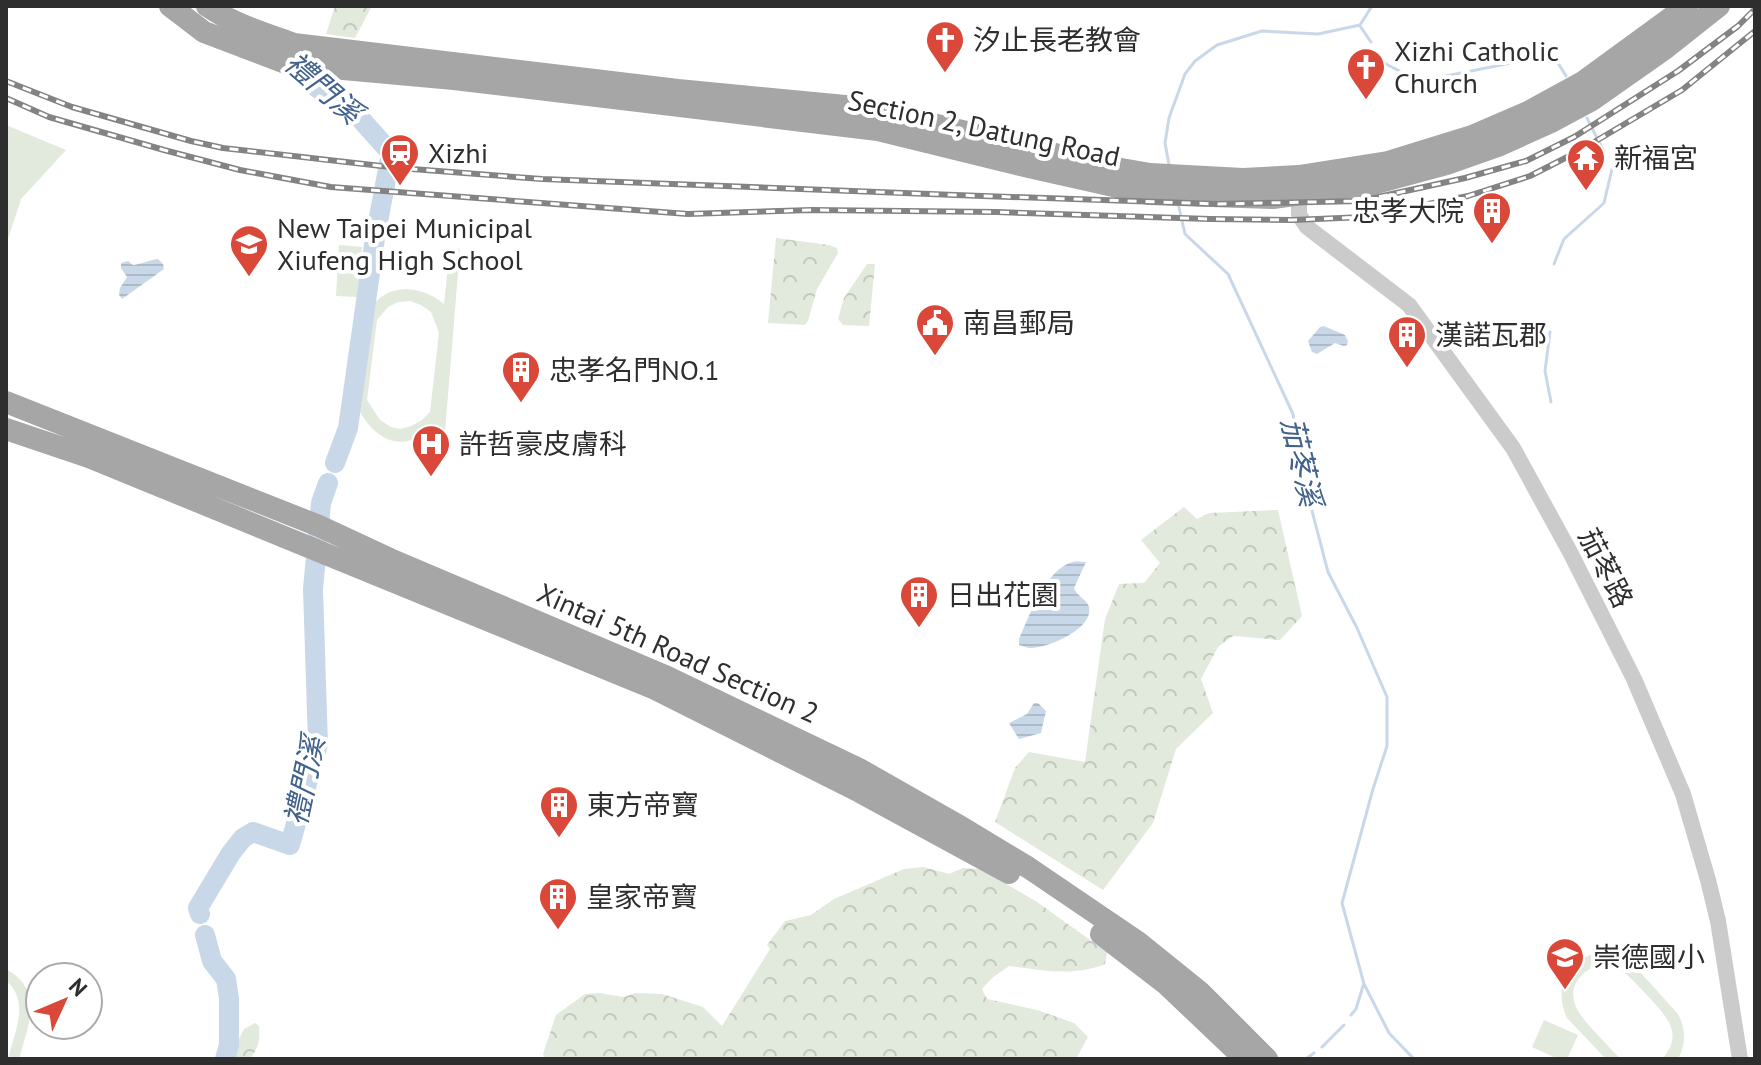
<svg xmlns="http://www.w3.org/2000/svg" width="1761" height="1065" font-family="'PT Sans','Noto Sans TC',sans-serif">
	<defs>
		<pattern id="forest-crowns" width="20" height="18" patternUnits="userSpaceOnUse" patternTransform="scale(2)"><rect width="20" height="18" fill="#e1eadc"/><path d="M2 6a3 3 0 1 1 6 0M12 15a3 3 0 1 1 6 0" fill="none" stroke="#c1c9bd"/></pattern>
		<pattern id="water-rules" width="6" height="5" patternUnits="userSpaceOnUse" patternTransform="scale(2)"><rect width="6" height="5" fill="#c9d8e9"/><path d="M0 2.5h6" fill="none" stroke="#adbac8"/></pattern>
	</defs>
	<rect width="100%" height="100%" fill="#fff"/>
	<!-- forest -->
	<path fill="url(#forest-crowns)" d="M335 6H372L355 38 326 34Z
		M776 238 829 245 837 248 838 253 817 289 808 321 805 325 768 323Z
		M867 264H875L869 326 843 325 838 319 844 298Z
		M1184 507 1197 519 1209 513 1278 510 1302 616 1280 640 1233 636 1218 647 1201 679 1213 713 1176 749 1153 823 1103 890 995 822 1015 768 1029 752 1085 762 1105 619 1119 584 1144 583 1160 563 1141 540Z
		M923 867 949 874 963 868 981 869 1037 902 1107 952 1105 964C1074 977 1042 970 1009 966L992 978 982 989 987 999 1037 1010 1074 1023 1088 1037 1077 1057 1079 1059H545L543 1054 556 1015 585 994 599 993 624 997 635 993 662 994 703 1007 722 1026 770 949 767 945 785 921 811 915 834 899 904 869Z
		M255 1023 259 1026C260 1042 259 1046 250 1059H229L244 1029Z"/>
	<!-- pitch -->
	<path fill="#e1eadc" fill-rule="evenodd" d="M6 125 66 150 21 199 6 245Z
		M339 245 362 247 358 297 336 296Z
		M450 247 460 249 444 444H433V427C402 456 371 439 356 403L365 318C380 283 418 282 444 304ZM410 301 421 305 431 312 439 333 430 412 422 420 411 426 400 429 391 427 380 420 367 400 377 320 388 307 398 302Z
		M1606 952 1622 956 1630 961 1678 1014C1686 1029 1686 1044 1678 1059H1662C1687 1032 1662 1012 1644 992 1634 982 1625 969 1610 966 1600 964 1589 967 1582 975 1562 995 1580 1016 1595 1032 1604 1041 1612 1051 1621 1059H1606L1567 1018C1552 986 1569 954 1606 952Z
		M6 969C45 990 28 1026 19 1059H8C14 1033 31 1001 6 981Z
		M1544 1020 1578 1035 1567 1059H1558L1532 1047Z"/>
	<!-- water -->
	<path fill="url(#water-rules)" d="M158 259 163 264 164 269 122 299 119 295 120 288 127 277 121 268V263L128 261 133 265C142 264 149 260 158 259Z
		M1324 326 1345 335 1348 341 1347 345 1344 346 1335 343 1317 354 1312 352 1308 341 1320 327Z
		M1086 562 1074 588C1077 597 1087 599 1089 607 1094 629 1048 648 1031 648 1026 648 1024 646 1019 645V639C1029 617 1046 568 1073 562 1077 561 1082 562 1086 562Z
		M1034 703H1038L1046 711 1041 733 1019 739 1009 723 1027 714Z"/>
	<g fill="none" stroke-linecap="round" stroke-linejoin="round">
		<!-- stream -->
		<path stroke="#c9d8e9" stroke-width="3" d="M1360 26 1371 42
			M1382 59 1384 63 1415 79 1441 77 1541 57 1558 63 1566 76
			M1587 118 1603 150
			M1169 165 1165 143 1169 118 1185 74 1195 61 1217 45 1262 31 1318 34 1360 25 1372 6
			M1178 203 1185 234 1228 274 1293 414 1300 465 1328 572 1357 628 1387 697V746L1373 789 1342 903 1364 984 1389 1033 1414 1059
			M1554 264 1564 239 1604 203 1612 169
			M1550 332 1545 371 1551 402
			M1351 1015 1356 1009 1363 986
			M1322 1047 1344 1025
			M1306 1059 1314 1053"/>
		<!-- river -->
		<path stroke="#c9d8e9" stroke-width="20" d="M287 60 313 85 357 115 391 153 375 238 348 428 335 463
			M200 914 198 908 231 853 243 838 253 832 290 845 318 744 313 589 321 503 328 483
			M205 935 212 961 226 979 229 999V1045L225 1059"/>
		<!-- tertiary -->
		<path stroke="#cbcbcb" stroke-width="16" d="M1299 185V215L1307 227 1409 305 1513 448 1570 552 1634 679 1683 794 1708 880 1718 921 1740 1059"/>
		<!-- primary -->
		<path stroke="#a6a6a6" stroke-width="22" d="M170 6 204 32 288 64 454 79 878 130 1029 167 1149 194 1273 198 1373 184 1447 164 1498 146 1551 122 1592 100 1666 48 1719 6
			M207 6C233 24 264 33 294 44L678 90 866 108 1034 148 1087 163 1150 174 1243 179 1299 176 1388 162 1472 136 1530 111 1583 82 1687 6
			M6 402 319 526 390 559 663 675 861 770 956 824 1029 868 1138 942 1200 992 1267 1059
			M6 429 89 457 653 688 860 792 1009 873
			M1101 934 1166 984 1245 1059"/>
		<defs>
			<path id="rail" d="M6 81 72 107 191 141 223 148 399 168 542 179 955 195 1218 204 1360 201 1465 178 1526 161 1574 137 1678 71 1738 26 1755 9
				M6 98 49 117 164 150 240 170 331 187 688 214 812 210 996 212 1210 219 1293 220 1364 217 1468 196 1530 176 1579 151 1682 90 1755 31"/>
		</defs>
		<!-- rail casing -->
		<use href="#rail" stroke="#838383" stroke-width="6"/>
		<!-- rail -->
		<use href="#rail" stroke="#fff" stroke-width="3" stroke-dasharray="9" stroke-linecap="butt"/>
	</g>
	<!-- icons -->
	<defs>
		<symbol id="church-pin" viewBox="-11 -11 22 30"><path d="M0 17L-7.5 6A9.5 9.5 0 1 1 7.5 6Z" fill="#da483a" stroke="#fff"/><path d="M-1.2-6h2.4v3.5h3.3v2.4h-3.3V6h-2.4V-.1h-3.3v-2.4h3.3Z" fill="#fff"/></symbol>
		<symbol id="station-pin" viewBox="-11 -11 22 30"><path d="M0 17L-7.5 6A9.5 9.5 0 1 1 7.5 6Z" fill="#da483a" stroke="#fff"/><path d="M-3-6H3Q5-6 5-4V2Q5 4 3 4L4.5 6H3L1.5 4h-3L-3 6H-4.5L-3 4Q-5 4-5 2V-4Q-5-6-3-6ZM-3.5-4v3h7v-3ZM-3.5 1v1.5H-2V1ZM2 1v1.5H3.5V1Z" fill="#fff"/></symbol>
		<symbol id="temple-pin" viewBox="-11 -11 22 30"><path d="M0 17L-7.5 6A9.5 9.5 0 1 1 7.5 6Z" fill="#da483a" stroke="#fff"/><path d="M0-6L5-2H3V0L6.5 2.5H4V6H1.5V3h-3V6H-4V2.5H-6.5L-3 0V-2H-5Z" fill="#fff"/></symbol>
		<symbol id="building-pin" viewBox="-11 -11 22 30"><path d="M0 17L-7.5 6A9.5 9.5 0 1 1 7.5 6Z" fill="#da483a" stroke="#fff"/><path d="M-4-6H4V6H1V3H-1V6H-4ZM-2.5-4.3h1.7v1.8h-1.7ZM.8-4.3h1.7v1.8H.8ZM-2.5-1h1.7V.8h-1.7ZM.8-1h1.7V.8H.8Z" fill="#fff"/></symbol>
		<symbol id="school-pin" viewBox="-11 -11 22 30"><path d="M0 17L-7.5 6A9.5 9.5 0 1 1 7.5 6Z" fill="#da483a" stroke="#fff"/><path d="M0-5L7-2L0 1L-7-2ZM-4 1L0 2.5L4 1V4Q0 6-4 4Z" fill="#fff"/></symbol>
		<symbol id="civic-pin" viewBox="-11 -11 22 30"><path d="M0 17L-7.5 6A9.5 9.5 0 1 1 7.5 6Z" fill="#da483a" stroke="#fff"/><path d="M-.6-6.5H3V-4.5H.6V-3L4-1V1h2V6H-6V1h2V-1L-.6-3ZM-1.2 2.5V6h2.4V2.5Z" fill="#fff"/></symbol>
		<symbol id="hospital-pin" viewBox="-11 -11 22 30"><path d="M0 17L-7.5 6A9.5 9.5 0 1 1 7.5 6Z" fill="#da483a" stroke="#fff"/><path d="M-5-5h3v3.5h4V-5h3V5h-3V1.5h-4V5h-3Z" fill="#fff"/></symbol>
	</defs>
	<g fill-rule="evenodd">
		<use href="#church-pin" x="923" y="18" width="44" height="60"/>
		<use href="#church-pin" x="1344" y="45" width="44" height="60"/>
		<use href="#station-pin" x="378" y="131" width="44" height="60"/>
		<use href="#temple-pin" x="1564" y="136" width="44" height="60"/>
		<use href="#building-pin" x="1470" y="189" width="44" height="60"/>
		<use href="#school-pin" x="227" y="222" width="44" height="60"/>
		<use href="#civic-pin" x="913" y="301" width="44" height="60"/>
		<use href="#building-pin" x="1385" y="313" width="44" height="60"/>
		<use href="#building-pin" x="499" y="348" width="44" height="60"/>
		<use href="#hospital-pin" x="409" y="422" width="44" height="60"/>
		<use href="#building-pin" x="897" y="573" width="44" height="60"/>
		<use href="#building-pin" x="537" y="783" width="44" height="60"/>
		<use href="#building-pin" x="536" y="875" width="44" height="60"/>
		<use href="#school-pin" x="1543" y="935" width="44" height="60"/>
	</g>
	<g text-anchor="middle" stroke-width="8" stroke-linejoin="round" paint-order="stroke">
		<!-- poi labels -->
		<g font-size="28" fill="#2e2e2e" stroke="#fff" text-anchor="start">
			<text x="973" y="50">汐止長老教會</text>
			<text x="1394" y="61">Xizhi Catholic<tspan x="1394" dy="32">Church</tspan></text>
			<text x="428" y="163">Xizhi</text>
			<text x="1614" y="168">新福宮</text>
			<text x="1464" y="221" text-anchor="end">忠孝大院</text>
			<text x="277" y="238">New Taipei Municipal<tspan x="277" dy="32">Xiufeng High School</tspan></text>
			<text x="963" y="333">南昌郵局</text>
			<text x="1435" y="345">漢諾瓦郡</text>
			<text x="549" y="380">忠孝名門NO.1</text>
			<text x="459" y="454">許哲豪皮膚科</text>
			<text x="947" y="605">日出花園</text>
			<text x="587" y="815">東方帝寶</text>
			<text x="586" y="907">皇家帝寶</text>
			<text x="1593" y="967">崇德國小</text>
		</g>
		<!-- street labels -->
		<g font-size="28" fill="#2e2e2e" stroke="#fff">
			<text transform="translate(984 128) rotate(12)" y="10">Section 2, Datung Road</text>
			<text transform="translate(1606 568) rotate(63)" y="10">茄苳路</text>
			<text transform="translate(678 653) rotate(24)" y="10">Xintai 5th Road Section 2</text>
		</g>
		<!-- water labels -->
		<g font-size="30" font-style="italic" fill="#41628b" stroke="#fff">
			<text transform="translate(323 88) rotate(41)" y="10">禮門溪</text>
			<text transform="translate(1301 462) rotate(77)" y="10">茄苳溪</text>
			<text transform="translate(305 781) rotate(-78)" y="10">禮門溪</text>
		</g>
	</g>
	<!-- border -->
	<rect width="1761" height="1065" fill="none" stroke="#2e2e2e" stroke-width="16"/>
	<!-- north arrow -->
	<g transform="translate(64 1001) rotate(46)"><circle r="38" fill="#ffffff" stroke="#ababab" stroke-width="2"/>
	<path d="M0-6L14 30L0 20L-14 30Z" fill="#da483a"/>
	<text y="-12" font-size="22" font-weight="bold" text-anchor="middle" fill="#2e2e2e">N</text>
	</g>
</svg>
